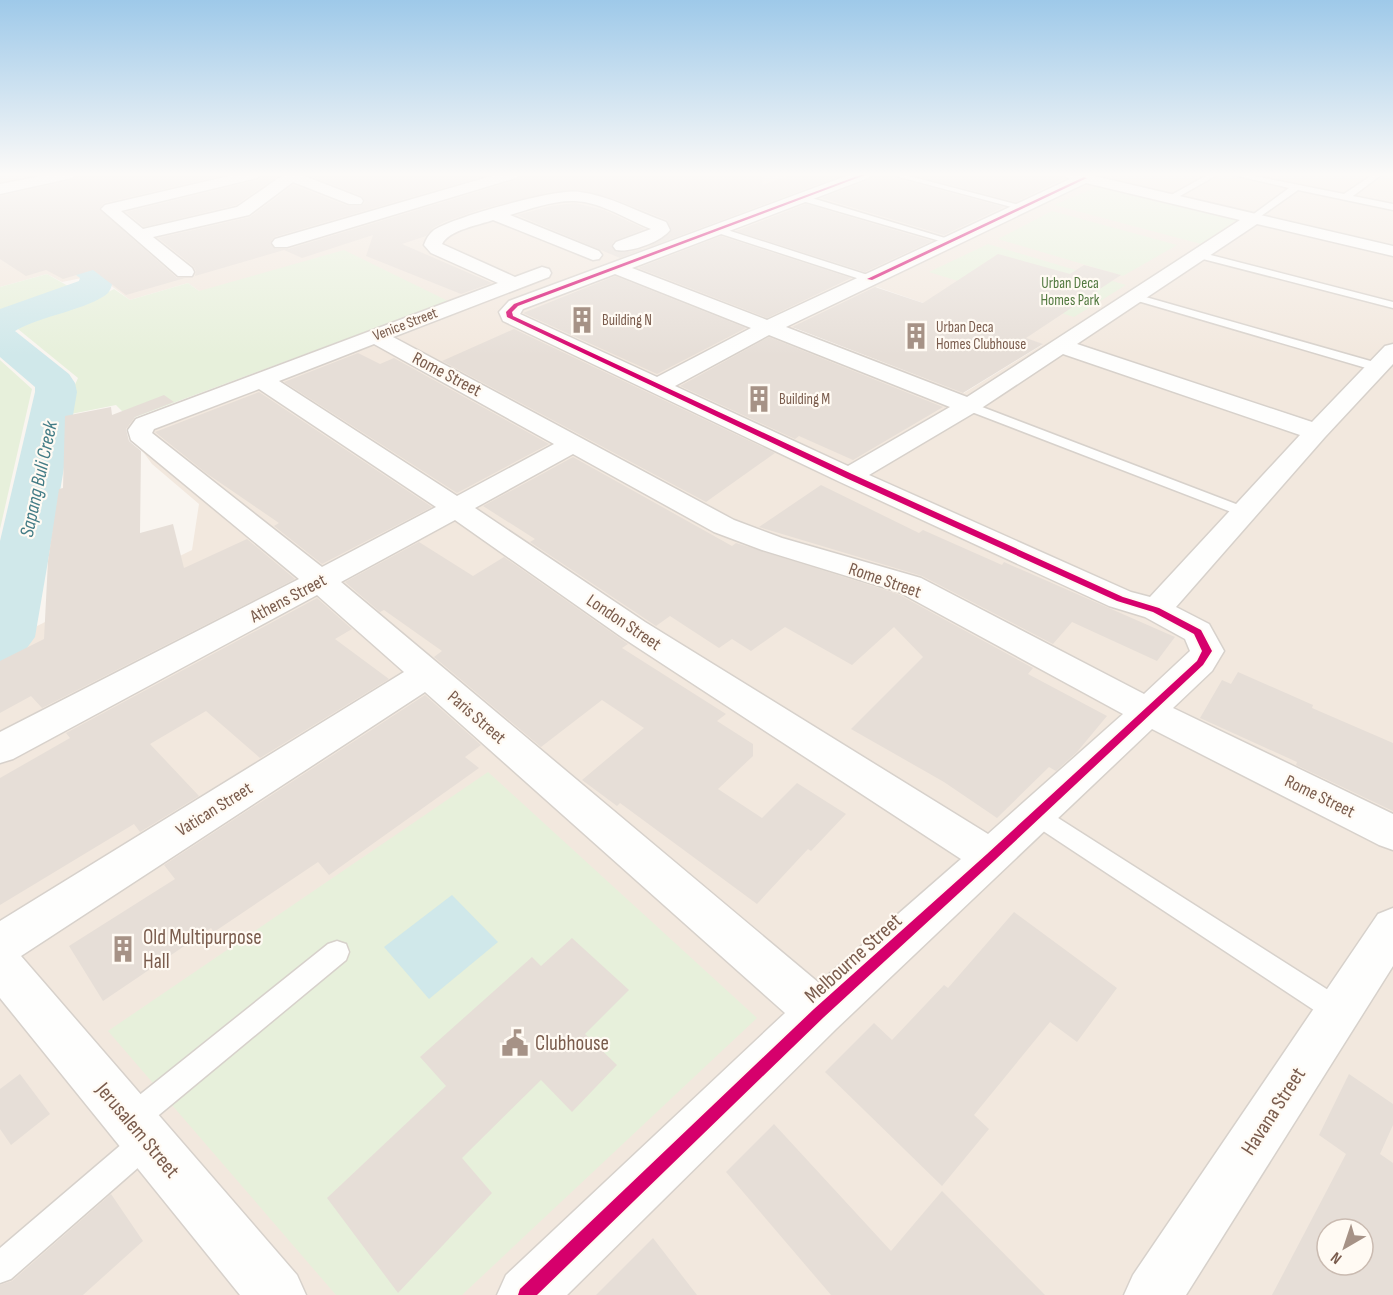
<svg xmlns="http://www.w3.org/2000/svg" width="1393" height="1295" font-family="'Sofia Sans Condensed',sans-serif">
	<rect width="100%" height="100%" fill="#f9f5f0"/>
	<!-- residential -->
	<path fill="#f2e8de" fill-rule="evenodd" d="M0 175H1393V1295H0V671L14 664 37 626 192 550 199 504 152 464 122 423 447 301 199 291 188 283 130 300 97 275 62 282 47 274 0 287ZM877 287 1042 344V345L964 393 793 328ZM1327 1229H1363V1265H1327Z"/>
	<!-- green -->
	<path fill="#e7f0db" d="M1099 186 1238 219 1201 244 1054 205Z
		M1052 211 1177 245 1123 276 998 239Z
		M988 244 1126 285 1074 317 929 272Z
		M344 250 448 301 130 419 116 405 61 416 78 378 13 325 40 312 93 300 114 289 130 300 188 283 199 291Z
		M47 274 75 290 42 298 0 313V287Z
		M0 360 32 389 0 529Z
		M488 772 757 1018 462 1295H336L108 1031Z"/>
	<!-- water -->
	<path fill="#d0e8ea" d="M452 895 498 942 429 999 384 947Z"/>
	<g fill="none" stroke-linecap="round" stroke-linejoin="round">
		<!-- river -->
		<path fill="#d0e8ea" fill-rule="evenodd" d="M26 214 37 217 109 268 114 275C113 281 112 288 108 293 90 309 40 316 15 331L69 374 75 383 77 392 35 637 21 656 0 662V541L35 392V387L0 357V309L79 281 80 278 15 229 11 223 15 217Z"/>
	</g>
	<!-- building -->
	<path fill="#e6ded7" fill-rule="evenodd" d="M77 175H224L104 203 99 209 177 278H185L126 295 93 270 63 279 46 270 26 276 0 259V196L72 180Z
		M262 175H279L236 205 144 227 126 212 258 180Z
		M308 175H488L274 237 270 243 275 249H288L517 180 521 175H761L763 185 790 175H843L620 258 517 215 551 206 575 203 604 210 645 229 614 241 611 246 616 252H629L646 248 661 240 672 230 667 220 614 199 580 190 550 192 482 209 444 222 433 228 426 236 402 244 492 283 461 294 366 256 373 235 302 258 284 250 195 276 196 271 193 266 158 238 250 217 293 185 348 206H361L365 202 362 196Z
		M873 175H890L891 177 1004 207 944 235 821 198 869 180Z
		M913 175H1062L1065 178 1016 202Z
		M806 204 932 241 865 272 736 231Z
		M721 236 851 278 767 318 638 268Z
		M998 254 1070 274 1084 265 1121 275 1026 338 1043 344 963 393 792 327 875 287 923 303Z
		M615 276 746 328 657 374 523 313Z
		M514 329 775 453 706 502 442 361Z
		M769 337 943 407 853 460 799 436 795 439 680 386Z
		M358 353 380 364 394 358 549 444 457 493 284 382Z
		M259 392 432 507 322 564 274 526 279 523 206 473 155 432Z
		M164 395 174 402 135 417 126 429 129 441 141 451 140 533 173 524 184 568 247 539 295 579 42 708 31 696 0 713V661L44 639 48 561 59 489 63 488 65 416 111 407 112 415Z
		M573 457 732 546 736 543 898 594 1033 668 1028 674 1107 716 1077 752 1056 771 1049 767 997 818 944 782 851 729 923 657 894 627 852 665 785 627 751 651 732 639 719 648 670 616 656 626 530 542 535 539 483 506Z
		M821 485 919 533 923 530 1002 565 1004 562 1175 637 1157 661 1072 622 1053 644 922 576 759 527Z
		M419 542 473 576 504 557 628 644 622 648 726 714 717 721 753 744V756L718 789 762 818 797 783 846 814 811 851 808 849 757 904 620 803 617 806 582 780 644 728 602 700 541 747 434 657 442 651 384 610 380 612 345 582Z
		M317 598 352 629 335 639 389 679 260 758 206 711 150 744 199 796 140 832 134 824 0 905V778L70 738 66 733Z
		M1238 672 1313 705 1312 708 1393 743V811L1296 765 1297 762 1200 718 1222 680 1231 684Z
		M425 695 481 745 465 757 479 768 329 875 318 862 214 932 211 928 103 1001 69 946 175 879 164 865Z
		M1014 912 1117 988 1077 1042 1050 1022 974 1115 989 1129 942 1186 825 1072 874 1023 892 1040 944 985 948 988Z
		M572 938 629 990 585 1034 617 1065 572 1112 541 1080 462 1158 492 1193 398 1293 327 1198 446 1086 420 1057 532 957 541 966Z
		M20 1074 50 1114 11 1145 0 1129V1089Z
		M1349 1074 1393 1104V1125L1380 1154 1393 1163V1295H1272L1346 1154 1319 1135ZM1327 1229H1363V1265H1327Z
		M774 1124 891 1251 942 1191 1045 1295H831L726 1172Z
		M111 1194 143 1241 83 1295H0V1285L12 1281Z
		M653 1238 697 1295H596Z"/>
	<g fill="none" stroke-linecap="round" stroke-linejoin="round">
		<defs>
			<path id="service" d="M892 175H905L1027 207 1023 210Z
				M1207 175H1217L1173 200 1166 198Z
				M1234 175H1249L1344 194 1372 175H1381L1353 196 1393 204V210L1298 190 1254 221 1249 218 1251 216 1289 188Z
				M799 196H805L955 241 947 243 799 200Z
				M718 227 874 277 875 279 866 281 715 232 713 230Z
				M1199 252 1393 302V308L1195 257V253Z
				M1135 294 1381 364 1383 367 1377 371 1373 370 1131 299 1130 297Z
				M969 402 1249 509 1252 512 1244 517 1239 515 964 409 962 406Z
				M1036 806 1044 809 1347 1002 1351 1011 1347 1020 1338 1023 1329 1020 1028 821 1025 815 1028 809Z
				M337 941 346 944 349 952 346 960 142 1129 132 1133 122 1129 118 1119 122 1109 328 944Z
				M146 1128 156 1132 160 1142 156 1152 11 1279 0 1283V1248L136 1132Z"/>
			<path id="minor" d="M46 175H75L72 178 0 194V184Z
				M233 175H260L257 178 121 211 143 229 237 207 283 175H302L361 198 363 201 361 204H349L293 182 249 215 153 237 192 268 194 272 192 276H178L101 209 105 205Z
				M495 175H519L516 178 287 247H275L272 243 275 239Z
				M849 175H871L868 178 632 268 767 320 1070 179 1064 175H1090L1393 246V256L1257 224 1077 344 1312 422 1385 346 1393 344V364L1325 437 1176 607 1209 624 1224 651 1212 671 1173 708 1393 814V850L1379 845 1152 729 836 1029 567 1295H497L506 1275 785 1013 425 692 21 956 297 1275 306 1295H240L0 998V921L404 672 317 595 13 759 0 763V732L299 579 131 440 128 430 136 419 498 283 431 253 424 245C426 239 429 234 434 230 455 217 556 188 580 192 610 196 638 212 666 222L670 230C661 242 630 253 616 250L613 246 616 242 651 229C628 220 601 202 575 201 554 200 530 209 510 215L599 251 602 255 599 259 593 260 493 220C479 225 449 230 442 244L515 277 542 267 549 269 551 273 549 277 393 337 734 520 782 538 921 578 1144 694 1190 651 1185 639 1145 617 1109 606 840 482 503 321 499 312 509 301ZM1086 183 1240 220 967 397 786 327ZM615 274 751 328 657 377 520 314 523 309ZM769 335 950 407 848 466 675 386ZM374 344 554 444 457 496 279 381ZM1063 354 1300 435 1150 597 1131 592 869 475 977 411ZM259 389 436 507 322 567 152 433 154 429ZM573 454 714 532 762 550 899 592 1123 714 988 834 645 622 475 508ZM455 520 623 638 961 859 819 983 341 582Z
				M1393 908V966L1186 1295H1124L1133 1275 1378 914Z"/>
		</defs>
		<!-- service casing -->
		<use href="#service" stroke="#d7d1cb" stroke-width="3"/>
		<!-- minor casing -->
		<use href="#minor" stroke="#d7d1cb" stroke-width="3"/>
		<!-- service -->
		<use href="#service" fill="#fefefd" fill-rule="evenodd"/>
		<!-- minor -->
		<use href="#minor" fill="#fefefd" fill-rule="evenodd"/>
		<defs>
			<path id="cycleway" d="M860 175H865L518 306 512 312 513 316 852 474 1123 597 1159 608 1201 630 1212 651 1203 665 995 860 824 1017 537 1295H518L520 1289 814 1009 987 854 1197 661 1202 651 1194 634 1153 612 1117 601 846 478 507 317 506 312 514 304Z
				M1084 177 1087 178 872 280 867 279Z"/>
		</defs>
		<!-- cycleway casing -->
		<use href="#cycleway" stroke="#fffaf3" stroke-width="4"/>
		<!-- cycleway -->
		<use href="#cycleway" fill="#d6006c" fill-rule="evenodd"/>
	</g>
	<!-- sky -->
	<linearGradient id="sky" x2="0" y2="1"><stop stop-color="#9ec9e9"/><stop offset="0.49" stop-color="#fcfaf8"/><stop offset="1" stop-color="#fcfaf8" stop-opacity="0"/></linearGradient>
	<rect width="1393" height="356" fill="url(#sky)"/>
	<!-- icons -->
	<defs>
		<symbol id="building-bare" viewBox="-9 -9 18 18"><path d="M-4-6H4V6H1V3H-1V6H-4ZM-2.5-4.3h1.7v1.8h-1.7ZM.8-4.3h1.7v1.8H.8ZM-2.5-1h1.7V.8h-1.7ZM.8-1h1.7V.8H.8Z" fill="#a69286" stroke="#fffaf3" stroke-width="2.5" paint-order="stroke"/></symbol>
		<symbol id="civic-bare" viewBox="-9 -9 18 18"><path d="M-.6-6.5H3V-4.5H.6V-3L4-1V1h2V6H-6V1h2V-1L-.6-3ZM-1.2 2.5V6h2.4V2.5Z" fill="#a69286" stroke="#fffaf3" stroke-width="2.5" paint-order="stroke"/></symbol>
	</defs>
	<g fill-rule="evenodd">
		<use href="#building-bare" x="563" y="301" width="38" height="38"/>
		<use href="#building-bare" x="897" y="317" width="38" height="38"/>
		<use href="#building-bare" x="740" y="380" width="38" height="38"/>
		<use href="#building-bare" x="104" y="930" width="38" height="38"/>
		<use href="#civic-bare" x="496" y="1024" width="38" height="38"/>
	</g>
	<g text-anchor="middle" stroke-width="4.5" stroke-linejoin="round" paint-order="stroke">
		<!-- far-park labels -->
		<g font-size="15" fill="#537a41" stroke="#fffaf3">
			<text x="1070" y="288">Urban Deca<tspan x="1070" dy="17">Homes Park</tspan></text>
		</g>
		<!-- far-poi labels -->
		<g font-size="15" fill="#7a5c4d" stroke="#fffaf3" text-anchor="start">
			<text x="602" y="325">Building N</text>
			<text x="936" y="332">Urban Deca<tspan x="936" dy="17">Homes Clubhouse</tspan></text>
			<text x="779" y="404">Building M</text>
		</g>
		<!-- far-street labels -->
		<g font-size="15" fill="#7a5c4d" stroke="#fffaf3">
			<text transform="translate(405 324) rotate(-21)" y="5">Venice Street</text>
		</g>
		<!-- street labels -->
		<g font-size="18" fill="#7a5c4d" stroke="#fffaf3">
			<text transform="translate(447 374) rotate(28)" y="6">Rome Street</text>
			<text transform="translate(885 580) rotate(19)" y="6">Rome Street</text>
			<text transform="translate(288 598) rotate(-28)" y="6">Athens Street</text>
			<text transform="translate(624 622) rotate(34)" y="6">London Street</text>
			<text transform="translate(477 717) rotate(41)" y="6">Paris Street</text>
			<text transform="translate(1320 796) rotate(26)" y="6">Rome Street</text>
			<text transform="translate(214 809) rotate(-32)" y="6">Vatican Street</text>
		</g>
		<!-- water labels -->
		<g font-size="20" font-style="italic" fill="#437c86" stroke="#fffaf3">
			<text transform="translate(38 479) rotate(-78)" y="7">Sapang Buli Creek</text>
		</g>
		<!-- near-poi labels -->
		<g font-size="21" fill="#7a5c4d" stroke="#fffaf3" text-anchor="start">
			<text x="143" y="944">Old Multipurpose<tspan x="143" dy="24">Hall</tspan></text>
			<text x="535" y="1050">Clubhouse</text>
		</g>
		<!-- near-street labels -->
		<g font-size="21" fill="#7a5c4d" stroke="#fffaf3">
			<text transform="translate(853 958) rotate(-42)" y="7">Melbourne Street</text>
			<text transform="translate(1273 1111) rotate(-57)" y="7">Havana Street</text>
			<text transform="translate(138 1130) rotate(50)" y="7">Jerusalem Street</text>
		</g>
	</g>
	<!-- north arrow -->
	<g transform="translate(1345 1247) rotate(219)"><circle r="28" fill="#fffaf3" stroke="#cabbb1" stroke-width="1.5"/>
	<path d="M0-4.5L10 22L0 15L-10 22Z" fill="#a69286"/>
	<text y="-9" font-size="16" font-weight="bold" text-anchor="middle" fill="#7a5c4d">N</text>
	</g>
</svg>
